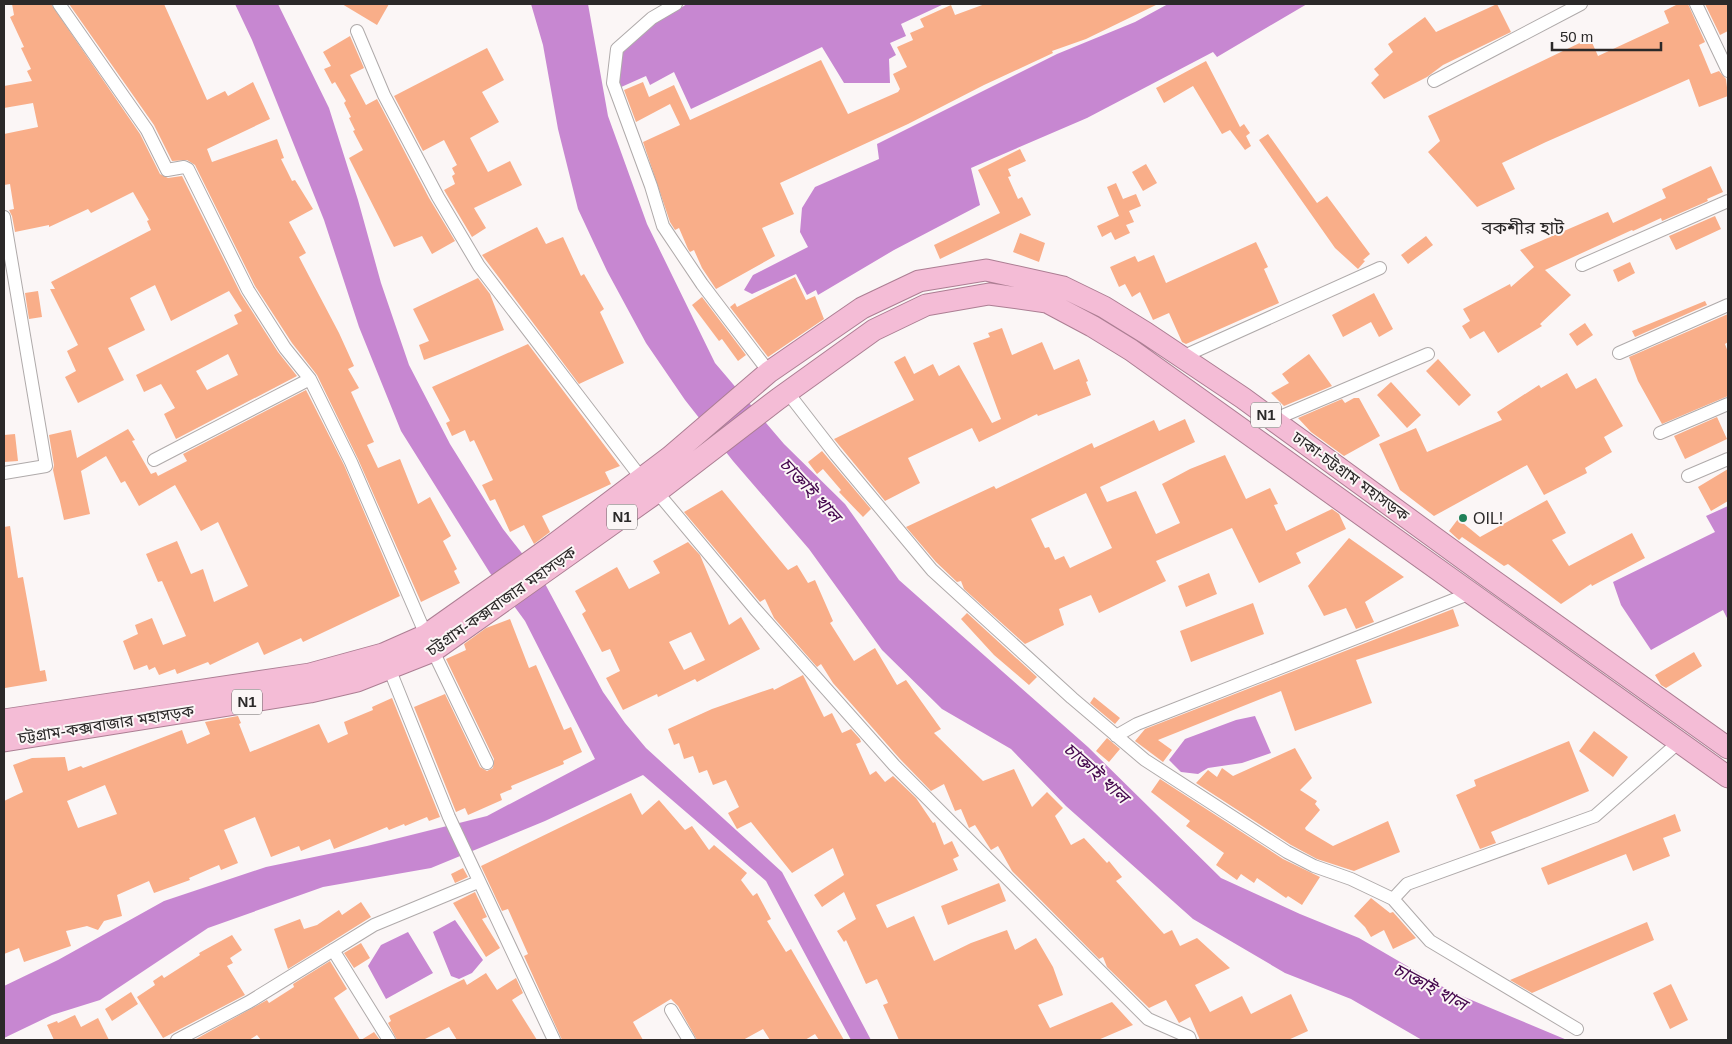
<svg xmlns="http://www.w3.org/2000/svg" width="1732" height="1044" font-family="Helvetica,'Noto Sans Bengali',sans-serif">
	<rect width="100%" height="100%" fill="#fbf6f6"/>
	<!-- water -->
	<path fill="#c787d1" d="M235 4H278L329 108 358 200 381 283 409 365 450 444 503 529 543 580 603 692 625 723 646 748 782 872 871 1040H851L766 881 643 775 545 821 431 868 323 887 208 928 100 1000 52 1015 4 1038V986L58 960 164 901 266 867 367 846 487 816 595 759 525 621 490 573 401 431 359 327 324 220 252 40Z
		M531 4H588L608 116 647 224 715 363 784 444 845 504 899 580 1088 747 1221 878 1300 914 1359 938 1450 991 1567 1040H1422L1351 999 1285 973 1193 919 1066 806 1011 749 942 709 882 650 809 549 733 461 685 400 646 343 607 271 578 209 558 129 543 45Z
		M687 4H944L901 24 906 36 890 43 896 55 889 59 890 83H844L822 47 691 109 674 72 650 85 646 76 619 88 621 54 656 23Z
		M1168 4H1307L1217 57 1213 52 1087 118 971 168 980 205 894 250 818 295 816 290 807 295 796 274 752 294 744 290 753 275 808 247 800 232 802 208 815 187 879 159 877 144 1057 54 1135 22Z
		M1728 506V620L1723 610 1651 650 1621 605 1613 582 1715 532 1706 516Z
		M1255 716 1271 753 1242 763 1208 768 1198 774 1181 772 1169 760 1185 739 1236 720Z
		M455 920 483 960 472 973 459 979 451 976 433 932Z
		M408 932 433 973 386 999 368 966 381 945Z"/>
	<!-- building -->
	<path fill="#f9ae89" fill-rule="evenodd" d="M12 4H51L140 134 160 174 168 178 182 176 241 294 278 352 297 376 176 439 164 414 175 408 161 384 144 392 136 375 238 324 234 315 242 311 229 291 171 321 155 285 130 298 145 330 108 348 124 380 78 403 65 377 76 371 67 351 78 345 50 289H55L51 282 151 230 147 221 149 220 133 192 91 213 88 209 49 227V225L15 232 12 216 9 210 14 209 10 184 4 185V134L38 127 33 103 4 108V86L32 81 27 71 31 69 21 48 24 47 10 17 14 15ZM228 354 238 375 207 390 196 371Z
		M69 4H164L207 100 225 91 228 96 253 82 270 119 207 149 212 162 277 139 284 158 281 159 292 181 295 180 313 209 289 222 306 253 299 257 339 333 354 366 348 369 359 388 351 392 374 442 367 445 378 468 400 459 418 504 430 497 451 536 443 541 457 569 454 571 460 583 421 602 358 459 317 375 292 343 255 286 195 165 187 160 172 161 154 125Z
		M342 4H389L377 25Z
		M985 4H1158L1086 39 1052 51 1053 53 984 85 908 124 780 183 794 214 762 228 775 256 716 289 702 268 694 250 690 252 688 249 679 228 675 230 670 222 643 142 680 125 670 104 636 122 624 90 643 82 649 97 674 85 690 120 821 60 848 114 898 92 900 89 893 74 907 67 897 47 913 40 910 33 924 27 920 19 951 5 955 15Z
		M1497 4 1511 32 1443 65 1427 77 1384 99 1371 83 1379 75 1374 69 1393 52 1388 44 1425 17 1436 32Z
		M1678 4H1688L1705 42 1699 45 1711 74 1719 71 1726 79 1728 96 1699 107 1689 79 1546 142 1502 163 1515 189 1477 207 1428 152 1440 141 1428 116 1590 38 1598 56 1669 23 1664 11Z
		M1705 4H1728V31L1720 35Z
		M350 36 364 68 350 75 366 105 377 99 429 198 455 241 432 254 422 236 394 247 349 158 363 150 353 131 355 130 349 118 351 117 344 103 346 101 335 82 332 84 324 69 331 66 323 52Z
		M487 48 504 80 482 92 499 122 470 138 488 172 510 161 522 185 474 208 486 228 472 237 444 190 455 184 452 176 455 174 452 168 457 165 444 140 423 151 394 96Z
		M1206 61 1240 127 1244 124 1250 133 1246 136 1251 146 1245 150 1230 130 1222 134 1193 86 1164 103 1156 88Z
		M1268 134 1317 203 1327 196 1370 254 1363 260 1365 261 1358 269 1335 248 1259 140Z
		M1020 149 1026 161 1008 169 1011 176 1008 177 1018 199 1022 197 1031 215 940 259 934 245 1000 213 978 170Z
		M1146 164 1157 183 1143 191 1132 172Z
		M1711 166 1723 192 1707 199 1708 201 1662 221 1661 218 1633 231 1632 230 1545 270 1571 295 1540 324 1542 326 1498 353 1484 331 1470 339 1462 326 1470 321 1463 309 1510 284 1511 287 1534 267 1520 250 1608 212 1613 223 1666 198 1662 189Z
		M1116 183 1123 199 1136 194 1141 206 1129 211 1134 222 1126 225 1130 233 1115 240 1111 232 1102 237 1097 226 1119 216 1107 187Z
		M1715 216 1721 229 1676 250 1669 236Z
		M537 227 546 244 563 237 581 276 584 274 604 309 600 312 624 363 579 384 482 255Z
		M1020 233 1045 243 1039 262 1013 252Z
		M1426 236 1433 245 1408 264 1401 255Z
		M1256 242 1268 267 1264 269 1279 303 1186 344 1182 342 1169 313 1153 320 1140 292 1132 297 1125 284 1119 287 1110 267 1135 256 1138 262 1154 255 1166 283Z
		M1630 262 1635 273 1618 282 1613 270Z
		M795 277 806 300 815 296 824 319 768 357 730 307 735 303 737 307Z
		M478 278 490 294 504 330 424 360 419 345 429 341 413 309Z
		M38 291 42 317 29 319 25 293Z
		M1374 293 1393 329 1379 337 1371 322 1343 337 1332 315Z
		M702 297 746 355 738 361 722 339 719 341 692 305Z
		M1705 301 1707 305 1635 337 1632 331Z
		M1728 314V342L1725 344 1728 352V396L1662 424 1638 381 1629 357Z
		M1585 323 1593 335 1577 346 1569 334Z
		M1002 328 1012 355 1042 342 1054 370 1079 359 1088 381 1086 382 1091 395 1038 416 1037 414 979 442 972 428 908 458 920 483 885 501 834 439 914 400 894 362 905 356 914 374 933 364 939 376 959 365 992 423 1001 419 973 343 990 337 988 333Z
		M528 344 620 466 605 472 611 484 542 516 550 532 534 544 524 525 510 532 495 499 490 501 482 485 493 480 474 440 470 442 465 430 452 436 446 423 450 421 432 387Z
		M1309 354 1332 386 1284 406 1271 393 1289 383 1282 374Z
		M1438 359 1471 395 1459 406 1426 371Z
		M1567 373 1576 389 1596 378 1623 426 1604 437 1612 452 1585 468 1587 473 1544 495 1527 465 1434 516 1400 490 1379 444 1416 428 1427 452 1502 420 1497 412 1539 385 1541 388Z
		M1391 382 1421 415 1407 428 1377 395Z
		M306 390 344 465 400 596 303 642 301 638 264 655 258 642 210 665 208 662 177 674 175 669 159 675 155 667 149 670 147 665 134 670 123 641 138 634 135 625 152 618 163 645 186 636 162 581 158 582 146 554 177 541 191 574 203 569 214 602 248 586 218 522 201 531 175 485 139 506 125 481 121 483 106 456 81 471 90 514 64 520 53 470 54 465 49 435 71 430 77 458 128 429 135 440 132 441 151 474 156 472 158 476 187 461 183 454Z
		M1354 398H1359L1380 436 1344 456 1311 432 1298 418 1342 399 1345 403Z
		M1717 417 1727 439 1685 459 1674 436Z
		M1185 419 1195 442 1100 487 1107 502 1136 491 1156 534 1180 523 1162 484 1190 469 1225 455 1246 499 1270 488 1278 504 1274 505 1286 531 1332 509 1339 514 1346 529 1296 553 1301 563 1259 583 1232 528 1156 561 1166 581 1099 613 1091 595 1059 609 1064 625 1025 644 964 589 961 581 957 582 936 562 906 527 994 486 996 489 1092 443 1094 448 1154 420 1159 431ZM1086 493 1112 548 1070 568 1064 556 1055 560 1049 547 1045 548 1031 519Z
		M15 434 18 461 4 462V435Z
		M822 451 871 509 863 517 839 492 841 490 823 469 817 474 808 462Z
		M1728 469V501L1711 511 1698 487Z
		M722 490 788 570 797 565 808 583 815 580 833 621 830 623 854 661 875 648 897 685 906 680 941 729 934 733 983 781 1014 769 1032 807 1047 792 1063 808 1055 816 1071 845 1084 838 1107 863 1109 861 1122 877 1116 881 1164 934 1172 930 1180 946 1197 938 1230 968 1195 985 1210 1012 1242 996 1251 1014 1291 994 1308 1031 1288 1040H1200L1190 1017 1179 1023 1166 1000 1149 1008 1107 967 1103 957 1099 959 1012 871 998 846 991 850 975 825 969 828 961 809 955 811 944 784 931 791 900 759 833 683 821 664 817 667 774 618 765 599 760 602 684 512Z
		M1547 500 1566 533 1552 540 1569 566 1632 533 1645 558 1592 586 1591 584 1561 604 1508 564 1504 566 1462 537 1459 540 1449 531 1458 519 1480 537Z
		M10 526 18 578 23 577 40 671 45 670 47 681 5 688 4 527Z
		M1349 538 1404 577 1365 602 1374 622 1356 629 1346 608 1324 616 1308 586Z
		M688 542 700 555 729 625 741 617 760 649 697 682 695 679 658 697 657 694 623 710 606 678 620 671 610 649 602 652 582 614 586 611 575 591 617 567 629 589 660 573 653 561ZM691 632 705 660 684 670 669 642Z
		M1209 573 1217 594 1186 607 1178 586Z
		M1253 603 1264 634 1191 662 1180 631Z
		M1453 609 1459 626 1356 660 1372 703 1295 731 1281 691 1158 740 1172 750 1163 762 1135 741 1145 729Z
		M967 613 1037 677 1029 685 994 655 961 619Z
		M510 619 529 668 536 665 564 730 571 727 582 752 563 761 564 764 511 786 512 789 500 794 502 800 468 815 465 808 456 812 414 707 445 694 480 767 487 771 493 768 494 759 446 659 466 650 464 644 486 628Z
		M1694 652 1702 666 1666 688 1661 685 1655 675Z
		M803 675 824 717 832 713 842 733 851 729 860 739 861 742 856 744 870 775 876 771 885 782 893 776 916 798 933 823 935 822 944 845 952 841 959 856 953 859 958 870 876 905 887 928 914 916 934 961 971 943 1007 930 1015 950 1036 938 1053 967 1063 995 1038 1005 1050 1028 1112 1002 1133 1025 1098 1040H899L883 1005 888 1003 877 979 866 984 846 940 844 942 837 931 856 919 844 892 822 907 814 895 844 875 833 848 792 873 751 822 737 829 728 813 739 807 726 780 713 785 707 770 699 773 693 756 684 759 679 743 674 745 668 729 712 709 773 688 774 690Z
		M1094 697 1120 718 1115 724 1090 703Z
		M392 698 440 817 429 821 427 817 405 826 404 824 389 830 387 827 334 849 330 839 301 851 299 846 271 857 255 817 224 830 238 863 221 870 219 865 189 878 190 880 154 893 149 881 117 895 122 916 104 921 98 930 87 926 66 931 71 946 24 962 19 948 4 954V801L23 792 13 765 32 758 65 757 68 771 81 766 83 768 182 730 187 744 210 734 205 722 238 716 241 723 239 724 250 752 319 724 328 743 348 734 344 722 373 710 372 707ZM105 785 117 814 78 828 67 801Z
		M1594 731 1628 757 1613 777 1579 751Z
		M1107 738 1120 749 1109 762 1096 751Z
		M1569 741 1589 791 1491 832 1496 843 1480 849 1456 795 1476 786 1474 780Z
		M1295 748 1312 778 1300 790 1317 801 1315 804 1320 810 1305 828 1306 830 1333 846 1388 821 1400 852 1354 871 1317 859 1291 845 1196 783 1208 770 1217 777 1222 768 1233 776Z
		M1160 779 1283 859 1320 877 1302 905 1288 896 1286 898 1257 878 1254 883 1241 874 1237 880 1216 865 1224 853 1186 826 1190 821 1151 792Z
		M631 793 642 815 659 800 685 830 692 826 709 850 714 845 747 873 741 880 753 896 757 893 771 919 767 921 786 952 791 949 844 1040H819L815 1034 805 1040H770L763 1029 743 1040H697L678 1006 671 999 633 1022 643 1040H562L524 956 528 954 508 909 502 911 481 866Z
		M1675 814 1681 831 1663 838 1670 856 1633 871 1626 854 1548 885 1541 868Z
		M463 868 468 877 455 883 451 874Z
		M999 883 1006 901 948 925 941 906Z
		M475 892 487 917 482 919 500 948 486 957 453 903Z
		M1371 898 1390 913 1393 912 1416 938 1393 949 1384 930 1371 937 1365 927 1354 916Z
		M361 902 371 917 288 969 274 929 300 919 304 929 317 925 339 910 342 915Z
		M1647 922 1654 940 1532 993 1510 980Z
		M232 935 242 950 230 958 233 963 227 966 245 995 163 1038 137 997 155 985 153 981 162 975 164 978 200 955 199 953Z
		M361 943 370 958 354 968 344 953Z
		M330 961 347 989 334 998 360 1040H261L257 1035 249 1040 196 1039 267 1000 269 1003 294 987 293 984Z
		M486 973 497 990 516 978 523 993 512 1000 537 1040H457L449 1027 423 1040H397L388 1023 391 1021 389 1016 464 979 467 985Z
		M1671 984 1688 1020 1670 1029 1653 993Z
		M131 992 138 1004 112 1021 105 1009Z
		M75 1015 81 1027 98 1018 109 1040H54L47 1025 57 1021 58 1023Z
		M374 1032 380 1040H361Z"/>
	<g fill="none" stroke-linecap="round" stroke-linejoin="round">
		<defs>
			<path id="minor" d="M59 4 147 130 167 170 184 167 188 169 248 290 285 348 310 379 351 462 426 635
				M676 4 652 18 617 49 613 83 651 186 663 226 702 284 769 372
				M1696 4 1728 71
				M357 31 384 95 438 197 479 266 642 479
				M1434 81 1581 4
				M4 217 46 466 4 473
				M1582 265 1728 201
				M1619 353 1728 305
				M1182 357 1380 268
				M788 393 836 455 932 570 1072 698 1145 760 1287 852 1314 866 1351 879 1393 899 1430 941 1577 1029
				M1273 420 1428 354
				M1660 433 1728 404
				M154 460 310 379
				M1688 476 1728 459
				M657 492 755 609 894 765 1148 1019 1189 1037 1190 1040
				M433 651 487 763
				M389 668 449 817 554 1040
				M1116 736 1137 724 1471 593
				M1393 899 1407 884 1595 816 1679 742
				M333 950 389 1040
				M671 1010 689 1040
				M177 1040 249 1002 374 925 478 882"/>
			<path id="trunk" d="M4 720 310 674 383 654 426 635 552 546 670 457 769 372 862 308 919 281 986 270 1063 287 1104 307 1146 333 1243 398 1487 576 1728 748
				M4 741 310 692 357 681 433 651 657 492 778 399 874 330 926 305 989 294 1047 302 1092 326 1131 350 1728 777"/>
		</defs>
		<!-- minor casing -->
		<use href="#minor" stroke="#afaaaa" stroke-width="14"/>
		<!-- trunk casing -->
		<use href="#trunk" stroke="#ac7e93" stroke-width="23"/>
		<!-- minor -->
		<use href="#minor" stroke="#fff" stroke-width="12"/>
		<!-- trunk -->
		<use href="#trunk" stroke="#f4bcd6" stroke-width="21"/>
	</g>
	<!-- markers -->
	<circle fill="#208058" stroke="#fbf6f6" stroke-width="2" cx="1463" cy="518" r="5"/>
	<g text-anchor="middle" stroke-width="4" stroke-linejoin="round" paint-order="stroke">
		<!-- shield labels -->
		<g fill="#fbf6f6" stroke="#696666" stroke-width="1">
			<rect x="1251" y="402.5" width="30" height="25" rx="4"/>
			<rect x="607" y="504.5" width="30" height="25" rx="4"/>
			<rect x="232" y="689.5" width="30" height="25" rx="4"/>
		</g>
		<g font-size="15" font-weight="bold" fill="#2b2929">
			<text x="1266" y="420">N1</text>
			<text x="622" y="522">N1</text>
			<text x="247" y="707">N1</text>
		</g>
		<!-- street labels -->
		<g font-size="16" fill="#2b2929" stroke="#fbf6f6">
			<text transform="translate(1351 476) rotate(36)" y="6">ঢাকা-চট্টগ্রাম মহাসড়ক</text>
			<text transform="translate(501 601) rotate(-35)" y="6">চট্টগ্রাম-কক্সবাজার মহাসড়ক</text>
			<text transform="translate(106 724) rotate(-9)" y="6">চট্টগ্রাম-কক্সবাজার মহাসড়ক</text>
		</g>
		<!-- poi labels -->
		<g font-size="16" fill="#2b2929" stroke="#fbf6f6" text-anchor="start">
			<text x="1473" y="524">OIL!</text>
		</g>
		<!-- neighbourhood labels -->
		<g font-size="18" fill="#2b2929" stroke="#fbf6f6">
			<text x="1523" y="234">বকশীর হাট</text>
		</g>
		<!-- water labels -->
		<g font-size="18" font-style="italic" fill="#44064d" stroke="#fbf6f6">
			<text transform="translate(810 490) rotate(47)" y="6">চাক্তাই খাল</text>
			<text transform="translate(1096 773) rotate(42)" y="6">চাক্তাই খাল</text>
			<text transform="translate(1430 987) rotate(28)" y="6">চাক্তাই খাল</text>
		</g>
	</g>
	<!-- border -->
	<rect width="1732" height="1044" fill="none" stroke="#2b2929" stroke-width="10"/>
	<!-- scale -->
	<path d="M1552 42v8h109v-8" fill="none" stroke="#2b2929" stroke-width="2.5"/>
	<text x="1560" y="42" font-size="15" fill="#2b2929" stroke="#fbf6f6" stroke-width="4" paint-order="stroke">50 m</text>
</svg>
